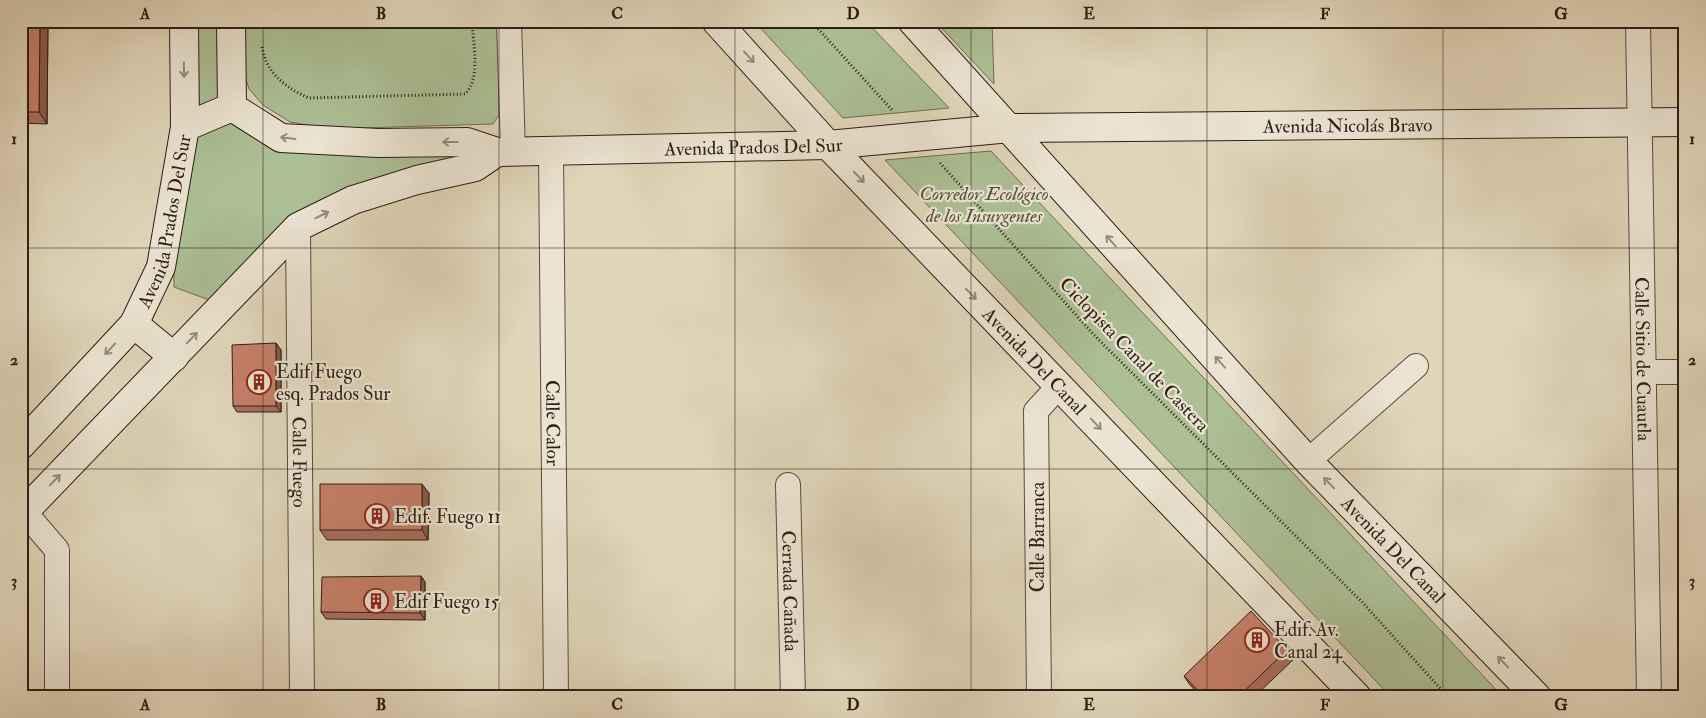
<svg xmlns="http://www.w3.org/2000/svg" width="1706" height="718" font-family="'IM FELL Double Pica',serif">
	<rect width="100%" height="100%" fill="#e0d6ba"/>
	<filter id="stains"><feTurbulence type="fractalNoise" baseFrequency=".004" numOctaves="4"/><feColorMatrix values="0 0 0 0 .2 0 0 0 0 .09 0 0 0 0 .02 0 0 0 .5 -.17"/></filter>
	<radialGradient id="worn" r=".72"><stop offset=".6" stop-color="#630" stop-opacity="0"/><stop offset="1" stop-color="#630" stop-opacity=".3"/></radialGradient>
	<!-- green -->
	<path fill="#acbf95" stroke="#6d6e56" d="M186 21H226L228 102 188 120Z
		M237 21H498L499 115 493 124 329 129 290 122 263 105 249 89 242 68Z
		M754 21H866L949 108 843 118Z
		M935 21H992L994 84Z
		M233 112 280 141 490 153 350 196 220 304 174 287 173 207 188 128Z
		M991 151 1503 697H1391L885 160Z"/>
	<g fill="none" stroke-linecap="round" stroke-linejoin="round">
		<defs>
			<g id="street">
				<path d="M509 21 513 152"/>
				<path id="s1" d="M1638 21 1649 697"/>
				<path id="s2" d="M551 151 556 697"/>
				<path id="s3" d="M298 227 302 697"/>
				<path d="M1646 372H1685"/>
				<path d="M1308 461 1416 366"/>
				<path id="s4" d="M788 485 793 697"/>
				<path d="M21 508 57 550V697"/>
				<path d="M1039 697 1036 411 1059 386"/>
			</g>
			<g id="secondary">
				<path d="M184 21 185 127"/>
				<path d="M231 21 232 107"/>
				<path id="s5" d="M716 21 828 145 1357 697"/>
				<path id="s6" d="M912 21 1308 461 1537 697"/>
				<path d="M134 324 174 357"/>
				<path id="s7" d="M21 445 134 324 161 267 185 127 232 107 281 138 378 143 467 142 497 152 828 145 1010 128 1685 122"/>
				<path d="M21 515 298 227 353 200 417 180 475 167 497 152"/>
			</g>
		</defs>
		<!-- street casing -->
		<use href="#street" stroke="#5a4b3f" stroke-width="26"/>
		<!-- secondary casing -->
		<use href="#secondary" stroke="#2e1d16" stroke-width="30"/>
		<!-- path -->
		<path stroke="#2e1d16" stroke-width="3" stroke-dasharray="1 2.5" stroke-linecap="butt" d="M811 21 892 110
			M262 47C266 73 286 88 309 98L465 94C481 79 473 43 472 21
			M940 163 1093 334 1362 602 1448 697"/>
		<!-- street -->
		<use href="#street" stroke="#ebe4d2" stroke-width="24"/>
		<!-- secondary -->
		<use href="#secondary" stroke="#ebe4d2" stroke-width="28"/>
	</g>
	<!-- wall -->
	<path fill="#aa6d5b" stroke="#2e1d16" d="M21 21H48L47 124 21 123Z
		M276 343 281 350V412H237L233 406Z
		M429 493 428 540H327L320 530Z
		M421 576 425 582V620L326 619 321 612Z
		M1287 650 1294 659 1254 697H1201L1190 685 1184 676Z"/>
	<!-- shaded-wall -->
	<path fill="#8b594a" stroke="#2e1d16" d="M40 21H48L47 124 39 112Z
		M276 343 281 350V412L276 406Z
		M422 484 429 493 428 540 422 530Z
		M421 576 425 582V620L420 613Z"/>
	<!-- building -->
	<path fill="#c67f6a" stroke="#2e1d16" d="M21 21H40L39 112H21Z
		M276 343V406H233L232 345Z
		M320 484H422V530H320Z
		M421 576 420 613 321 612 322 577Z
		M1251 611 1287 650 1238 697H1204L1184 676Z
		M34 693V697H21V694Z"/>
	<!-- one-way arrows -->
	<defs><path id="oneway-shaft" d="M-6 0H5M1.5-3L5.5 0L1.5 3" fill="none" stroke-width="1.6" stroke-linecap="round" stroke-linejoin="round" transform="scale(1.25)"/></defs>
	<g stroke="#968a7d">
		<use href="#oneway-shaft" transform="translate(749 57) rotate(48)"/>
		<use href="#oneway-shaft" transform="translate(184 70) rotate(89)"/>
		<use href="#oneway-shaft" transform="translate(288 138) rotate(-173)"/>
		<use href="#oneway-shaft" transform="translate(450 142) rotate(180)"/>
		<use href="#oneway-shaft" transform="translate(859 177) rotate(46)"/>
		<use href="#oneway-shaft" transform="translate(322 215) rotate(-26)"/>
		<use href="#oneway-shaft" transform="translate(1111 241) rotate(-132)"/>
		<use href="#oneway-shaft" transform="translate(971 294) rotate(46)"/>
		<use href="#oneway-shaft" transform="translate(192 338) rotate(-46)"/>
		<use href="#oneway-shaft" transform="translate(110 349) rotate(133)"/>
		<use href="#oneway-shaft" transform="translate(1220 362) rotate(-132)"/>
		<use href="#oneway-shaft" transform="translate(1096 424) rotate(46)"/>
		<use href="#oneway-shaft" transform="translate(55 480) rotate(-46)"/>
		<use href="#oneway-shaft" transform="translate(1329 483) rotate(-134)"/>
		<use href="#oneway-shaft" transform="translate(1503 662) rotate(-134)"/>
	</g>
	<!-- grid -->
	<path fill="none" stroke="#2e1d16" stroke-width="1" stroke-opacity="0.55" d="M263 21V697M499 21V697M735 21V697M971 21V697M1207 21V697M1443 21V697M21 248H1685M21 469H1685"/>
	<!-- icons -->
	<defs>
		<symbol id="building-ring" viewBox="-11 -11 22 22"><circle r="9.5" fill="#ebe4d2" stroke="#8f2418" stroke-width="1.5"/><path d="M-4-6H4V6H1V3H-1V6H-4ZM-2.5-4.3h1.7v1.8h-1.7ZM.8-4.3h1.7v1.8H.8ZM-2.5-1h1.7V.8h-1.7ZM.8-1h1.7V.8H.8Z" fill="#8f2418"/></symbol>
	</defs>
	<g fill-rule="evenodd">
		<use href="#building-ring" x="245" y="368" width="28" height="28"/>
		<use href="#building-ring" x="363" y="502" width="28" height="28"/>
		<use href="#building-ring" x="362" y="587" width="28" height="28"/>
		<use href="#building-ring" x="1243" y="626" width="28" height="28"/>
	</g>
	<g text-anchor="middle" stroke-width="4.5" stroke-linejoin="round" paint-order="stroke">
		<!-- street labels -->
		<g font-size="19" fill="#2e1d16" stroke="#ebe4d2">
			<text dy="7" stroke="none"><textPath href="#s7" startOffset="1549">Avenida Nicolás Bravo</textPath></text>
			<text dy="7" stroke="none"><textPath href="#s7" startOffset="954">Avenida Prados Del Sur</textPath></text>
			<text dy="7" stroke="none"><textPath href="#s7" startOffset="274">Avenida Prados Del Sur</textPath></text>
			<text transform="translate(1135 354) rotate(46)" y="7">Ciclopista Canal de Castera</text>
			<text dy="7" stroke="none"><textPath href="#s1" startOffset="338">Calle Sitio de Cuautla</textPath></text>
			<text dy="7" stroke="none"><textPath href="#s5" startOffset="466">Avenida Del Canal</textPath></text>
			<text dy="7" stroke="none"><textPath href="#s2" startOffset="272">Calle Calor</textPath></text>
			<text dy="7" stroke="none"><textPath href="#s3" startOffset="235">Calle Fuego</textPath></text>
			<text transform="translate(1037 537) rotate(-90)" y="7">Calle Barranca</text>
			<text dy="7" stroke="none"><textPath href="#s6" startOffset="715">Avenida Del Canal</textPath></text>
			<text dy="7" stroke="none"><textPath href="#s4" startOffset="106">Cerrada Cañada</textPath></text>
		</g>
		<!-- park labels -->
		<g font-size="19" font-style="italic" fill="#544e3c" stroke="#ebe4d2">
			<text x="984" y="200">Corredor Ecológico<tspan x="984" dy="22">de los Insurgentes</tspan></text>
		</g>
		<!-- poi labels -->
		<g font-size="19" fill="#2e1d16" stroke="#ebe4d2" text-anchor="start">
			<text x="276" y="378">Edif Fuego<tspan x="276" dy="22">esq. Prados Sur</tspan></text>
			<text x="394" y="523">Edif. Fuego 11</text>
			<text x="394" y="608">Edif Fuego 15</text>
			<text x="1274" y="636">Edif. Av.<tspan x="1274" dy="22">Canal 24</tspan></text>
		</g>
	</g>
	<!-- margin -->
	<rect width="1706" height="718" fill="none" stroke="#e0d6ba" stroke-width="55"/>
	<rect x="28" y="28" width="1650" height="662" fill="none" stroke="#2e1d16" stroke-width="2"/>
	<g font-size="16" text-anchor="middle" font-weight="bold" fill="#2e1d16">
		<text x="145" y="19">A</text>
		<text x="381" y="19">B</text>
		<text x="617" y="19">C</text>
		<text x="853" y="19">D</text>
		<text x="1089" y="19">E</text>
		<text x="1325" y="19">F</text>
		<text x="1561" y="19">G</text>
		<text x="14" y="144">1</text>
		<text x="1692" y="144">1</text>
		<text x="14" y="365">2</text>
		<text x="1692" y="365">2</text>
		<text x="14" y="586">3</text>
		<text x="1692" y="586">3</text>
		<text x="145" y="710">A</text>
		<text x="381" y="710">B</text>
		<text x="617" y="710">C</text>
		<text x="853" y="710">D</text>
		<text x="1089" y="710">E</text>
		<text x="1325" y="710">F</text>
		<text x="1561" y="710">G</text>
	</g>
	<rect width="100%" height="100%" filter="url(#stains)"/>
	<rect width="100%" height="100%" fill="url(#worn)"/>
</svg>
